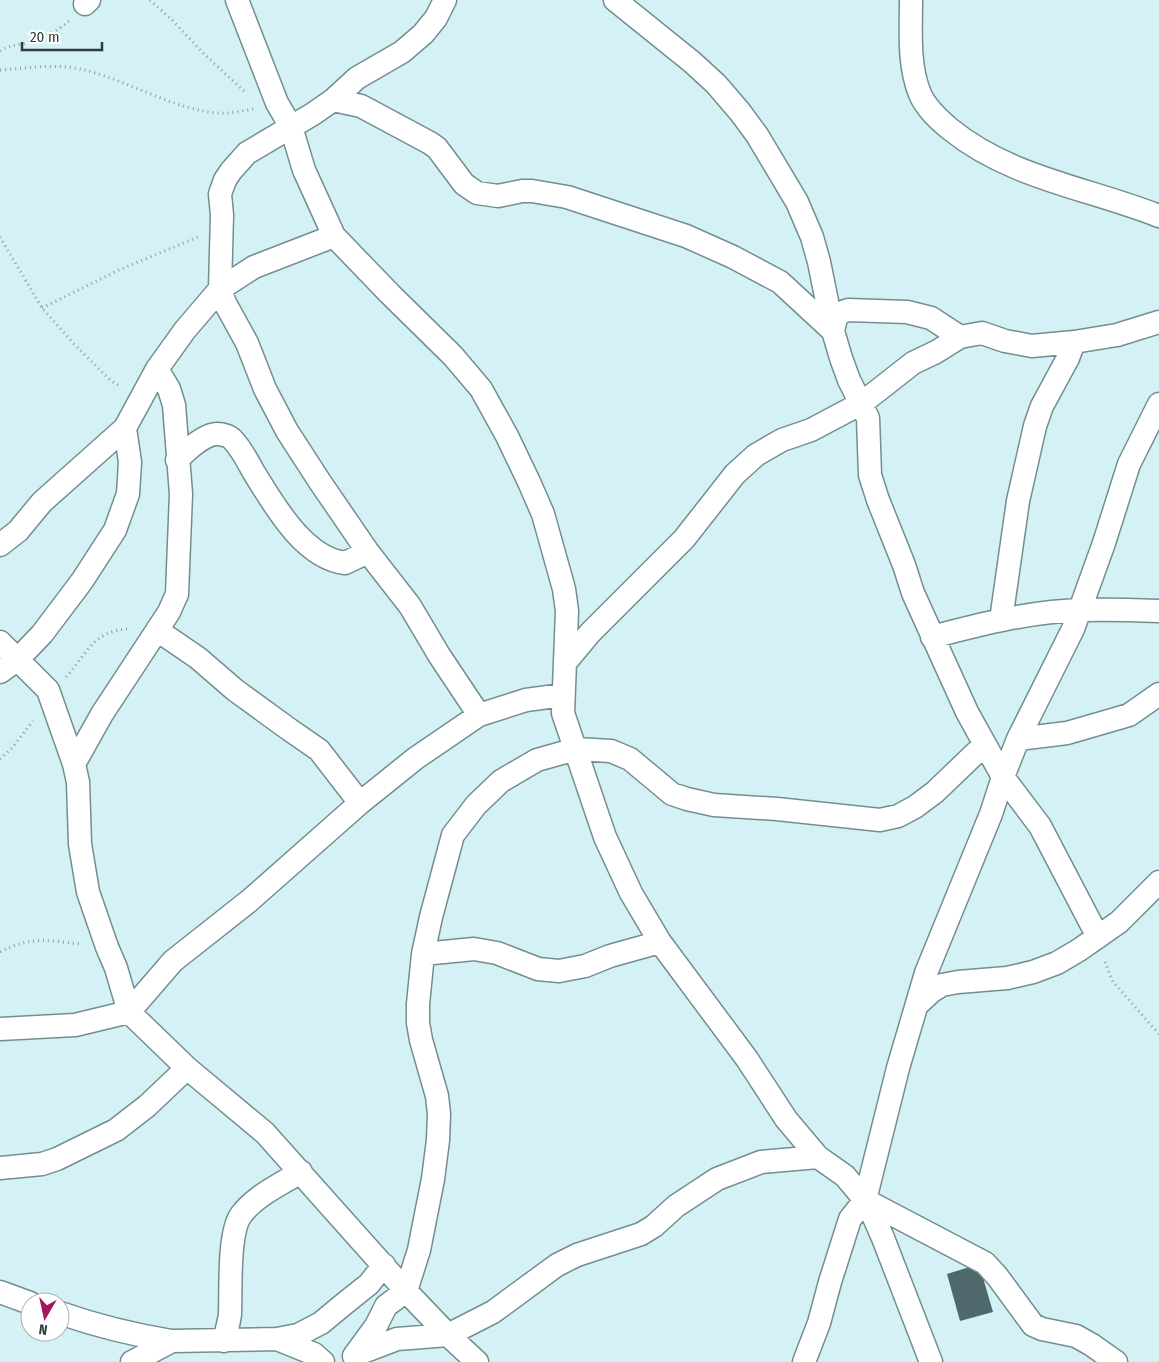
<svg xmlns="http://www.w3.org/2000/svg" width="1159" height="1362" font-family="'Fira Sans Condensed',sans-serif">
	<rect width="100%" height="100%" fill="#d4f1f5"/>
	<!-- building -->
	<path fill="#4f686c" d="M979 1264 993 1312 960 1321 947 1274Z"/>
	<g fill="none" stroke-linecap="round" stroke-linejoin="round">
		<defs>
			<path id="street" d="M237 0 277 103 291 127 304 170 334 236 390 294 453 356 481 389 507 436 529 482 543 514 564 589 567 611 563 713 605 837 631 893 660 942 747 1059 786 1119 818 1157 845 1176 865 1200 872 1213 883 1238 931 1362
				M445 0 436 18 423 34 402 52 357 78 333 100 313 114 247 153 231 171 225 180 220 194 222 215 220 289 225 303 247 343 265 389 287 431 320 482 368 552 410 606 439 655 479 715
				M615 0 692 62 716 84 740 112 757 135 797 202 812 237 819 262 833 331 841 358 849 380 868 418 870 475 878 500 904 565 913 593 967 712 1003 777 1040 826 1098 937
				M911 0C911 31 908 65 920 94 926 108 938 119 950 129 1010 178 1088 188 1159 216
				M85 4 89 0
				M333 100 361 106 430 143 437 148 464 184 477 193 498 196 522 191H532L567 197 686 236 733 257 780 282 833 331 837 314 848 310 907 312 931 318 960 337
				M177 460C186 451 205 433 218 434 222 434 229 436 232 439 241 448 247 460 253 471 273 503 303 558 345 563L368 552
				M0 545 18 531 42 502 125 428 157 369 185 330 220 289 254 267 334 236
				M1001 620 1018 501 1035 426 1042 406 1068 358 1074 342
				M157 630 198 658 235 690 290 730 319 750 360 803
				M932 637C981 624 1032 611 1082 610 1108 609 1134 610 1159 611
				M0 642 48 690 74 764 78 782 80 844 88 892 107 947 116 968 129 1012 187 1068 265 1133 406 1291 448 1335 477 1362
				M565 663 590 633 684 539 735 474 756 455 782 440 811 430 862 403 913 363 936 352 960 337 982 333 1005 341 1032 346 1074 342 1117 335 1159 322
				M0 672 18 659 42 634 82 581 115 530 128 494 130 462 125 428
				M1018 739 1067 733 1112 720 1129 715 1159 694
				M74 764 102 714 169 612 177 594 181 494 174 405 169 389 157 369
				M423 954 474 949 497 953 538 969 559 971 585 966 610 956 660 942
				M918 1004 932 991 942 985 958 982 1007 978 1033 972 1057 963 1079 950 1119 922 1159 882
				M0 1029 75 1025 129 1012 173 961 249 901 360 803 416 758 479 715 526 700 563 695
				M0 1168 42 1164 57 1159 116 1130 147 1106 187 1068
				M865 1200 985 1263 997 1276 1033 1325 1042 1329 1076 1336 1092 1345 1116 1362
				M0 1292 30 1303
				M60 1313C97 1326 134 1335 172 1341
				M277 1339 314 1354 323 1362
				M224 1341C226 1332 229 1323 230 1314 231 1290 228 1233 241 1215 255 1196 281 1184 301 1172
				M355 1355 397 1339 448 1335 493 1312 557 1265 577 1255 641 1234 654 1226 676 1206 717 1179 761 1162 818 1157
				M354 1356 376 1326 386 1306 406 1291 419 1250 433 1179 438 1140 439 1114 437 1096 421 1040 418 1023V1004L423 954 431 917 453 835 476 805 501 781 537 760 576 749 611 751 630 759 672 794 687 799 714 805 777 809 880 820 898 816 915 807 935 792 984 745
				M132 1362 172 1341 277 1339 298 1335 321 1323 344 1304 369 1284 384 1265
				M804 1362 819 1323 830 1282 850 1219 865 1200 898 1068 926 973 991 814 1003 777 1018 739 1073 629 1104 543 1129 464 1159 404"/>
		</defs>
		<!-- street casing -->
		<use href="#street" stroke="#738e92" stroke-width="25"/>
		<!-- path -->
		<path stroke="#899fa1" stroke-width="3" stroke-dasharray="1 4" stroke-linecap="butt" d="M150 0 173 21 204 54 245 92
			M0 51C9 45 17 45 27 43 42 39 58 31 69 21
			M0 70C33 68 59 62 92 72 134 84 172 108 216 113 229 114 242 111 254 109
			M0 237 42 308 74 344 110 380 121 387
			M42 308 119 270 198 237
			M66 677C87 654 93 631 127 629
			M0 759 12 748 33 721
			M0 952C34 935 47 941 81 944
			M1105 962 1113 982 1159 1034"/>
		<!-- street -->
		<use href="#street" stroke="#fff" stroke-width="22"/>
	</g>
	<!-- north arrow -->
	<g transform="translate(45 1317) rotate(189)"><circle r="24" fill="#ffffff" stroke="#acb1b1"/>
	<path d="M0-4L9 19L0 12L-9 19Z" fill="#a4175d"/>
	<text y="-8" font-size="14" font-weight="bold" text-anchor="middle" fill="#2f3b3c">N</text>
	</g>
	<!-- scale -->
	<path d="M22 42v8h80v-8" fill="none" stroke="#2f3b3c" stroke-width="2.5"/>
	<text x="30" y="42" font-size="15" fill="#2f3b3c" stroke="#ffffff" stroke-width="4" paint-order="stroke">20 m</text>
</svg>
